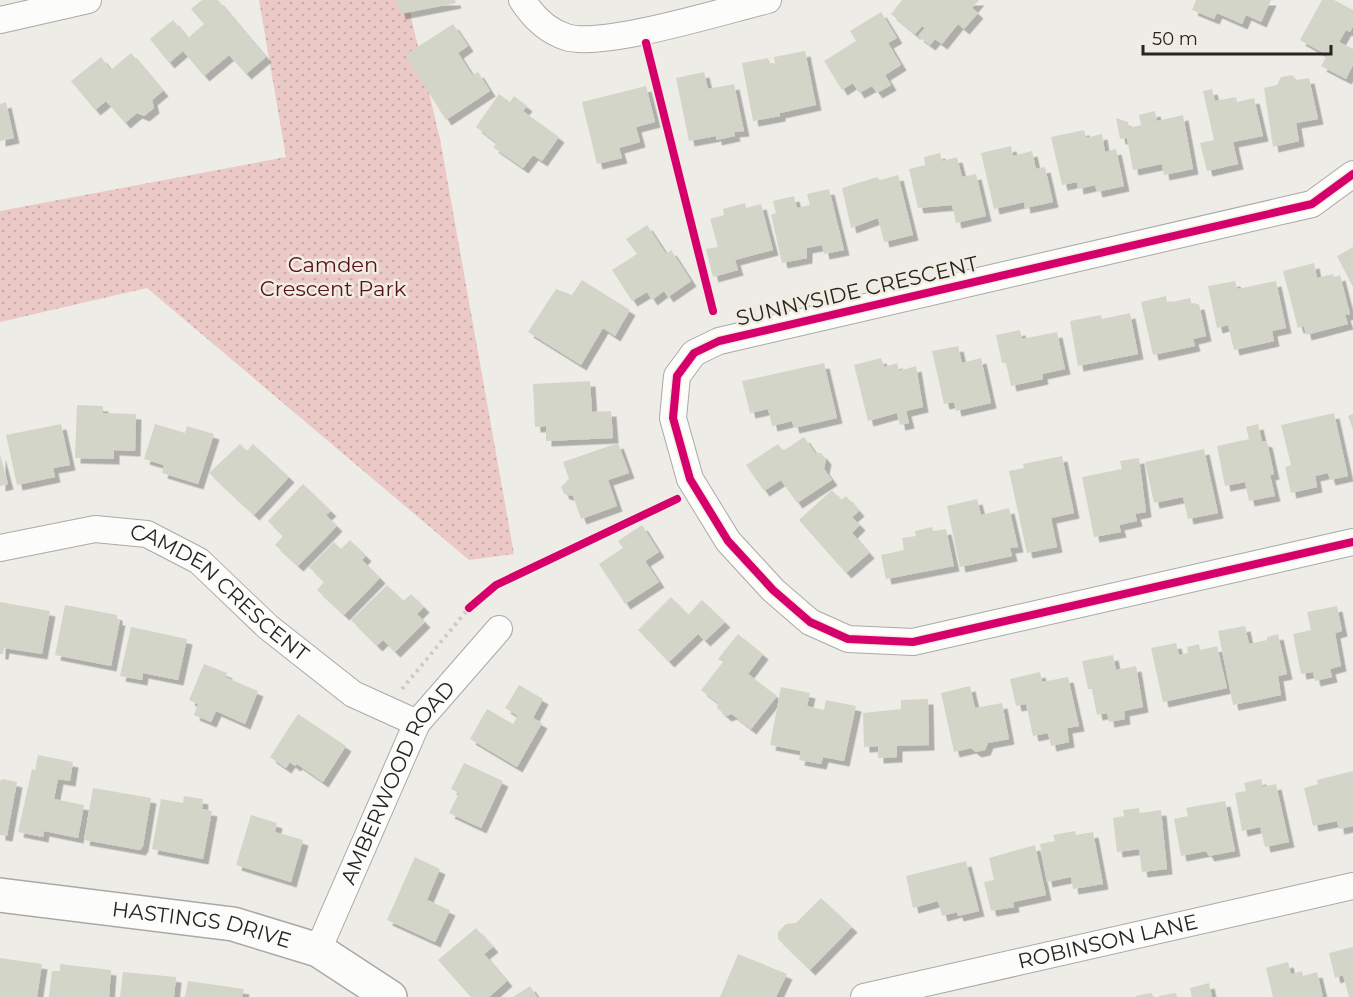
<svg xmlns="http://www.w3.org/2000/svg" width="1353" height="997" font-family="Montserrat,sans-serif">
	<defs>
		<pattern id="green-dots" width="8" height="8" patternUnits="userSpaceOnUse" patternTransform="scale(1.5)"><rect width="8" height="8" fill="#eac9c6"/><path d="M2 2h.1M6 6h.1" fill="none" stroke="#c9acaa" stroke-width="1.8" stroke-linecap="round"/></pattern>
		<filter id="shadow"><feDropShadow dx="5.5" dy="5.5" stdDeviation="0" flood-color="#0004"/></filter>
	</defs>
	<rect width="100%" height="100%" fill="#eeece6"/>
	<!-- green -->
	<path fill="url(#green-dots)" d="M259 0H407L440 139 514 554 469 560 147 288 0 322V211L286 157Z"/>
	<!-- building -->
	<path fill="#d3d5c9" filter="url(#shadow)" d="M202 0H218L266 57 246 74 229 55 204 76 183 51 169 63 150 39 173 20 188 38 204 24 191 9Z
		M397 0H455L456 3 400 14Z
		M902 0H979L972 8 978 13 964 29 958 24 942 44 935 39 930 45 918 36 925 28 922 26 915 34 891 14Z
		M1196 0H1271L1261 22 1246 15 1242 24 1217 13 1214 19 1192 10Z
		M1322 0H1334L1353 10V26L1350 32 1346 30 1339 42 1353 49V65L1346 79 1321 66 1327 55 1300 40Z
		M881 12 897 38 888 43 901 65 885 75 891 85 877 93 872 86 859 93 853 83 842 90 824 61 856 41 850 31Z
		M453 24 468 46 458 53 472 75 478 72 490 91 446 120 405 55Z
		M805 51 816 105 780 113V116L753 121 742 63 768 58 771 65 775 64 774 57Z
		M131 53 163 91 152 100 154 108 144 116 137 113 125 123 106 101 95 110 71 81 101 57 111 70Z
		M704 72 708 89 734 84 744 131 734 132 735 136 716 140V136L689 141 676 78Z
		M1292 75 1297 80 1309 78 1318 119 1296 123 1299 141 1273 147 1264 88 1277 85 1281 77Z
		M646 86 655 122 636 127 640 142 619 148 622 158 597 164 582 102Z
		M1212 89 1215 101 1236 97 1237 102 1254 98 1263 136 1233 142 1238 164 1207 171 1200 143 1214 140 1203 91Z
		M499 94 510 102 514 96 527 106 523 111 559 137 542 161 533 155 523 168 493 147 497 143 476 127Z
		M6 102 14 138 0 141V104Z
		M1155 111 1157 121 1183 115 1193 169 1164 175 1162 164 1133 170 1127 138 1120 139 1116 118 1128 122 1129 128 1141 125 1139 115Z
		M1084 130 1086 138 1102 134 1105 152 1116 149 1124 186 1097 192 1095 185 1078 189 1077 182 1062 185 1051 137Z
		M1011 146 1013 156 1032 151 1036 169 1045 167 1053 202 1025 208 1024 202 994 209 981 153Z
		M940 153 942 161 957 157 962 177 976 174 986 216 956 223 952 205 918 208 909 169 925 165 924 157Z
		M898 175 913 235 884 242 878 218 851 228 842 188 877 177 880 180Z
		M829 189 844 250 824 254 822 245 807 248V258L782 263 771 215 776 213 773 201 794 196 797 208 810 205 807 194Z
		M745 203 746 208 761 204 773 250 735 260 738 270 713 277 706 249 718 247 710 219 724 215 723 209Z
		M647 225 666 254 671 250 691 281 668 297 664 291 652 300 647 292 632 301 612 270 637 254 626 239Z
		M1353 247V287L1337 256Z
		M1314 263 1317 278 1333 274 1334 277 1340 275 1350 314 1345 315 1348 324 1306 335 1304 326 1298 328 1283 271Z
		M582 280 630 310 615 336 603 328 581 365 528 332 556 289 572 295Z
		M1235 281 1237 289 1276 281 1286 328 1272 331 1274 341 1234 350 1228 325 1217 328 1208 286Z
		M1166 296 1167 303 1190 298 1192 305 1199 304 1206 336 1193 339 1195 346 1153 355 1141 302Z
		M1130 313 1138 354 1078 366 1070 321 1101 315 1102 319Z
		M1020 330 1022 339 1057 332 1065 369 1042 374 1043 379 1011 386 1006 363H1002L996 335Z
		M958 346 962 363 981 358 991 403 956 411 954 402 944 404 932 351Z
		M881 358 884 367 897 363 899 371 916 366 923 407 906 411 909 423 900 425 897 413 868 421 854 365Z
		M824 363 837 418 794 428 792 421 772 426 768 409 750 413 742 381Z
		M590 381 592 412 611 411 613 438 546 441V426L535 427 533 384Z
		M77 405 103 406V413L136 414 135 451 114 450V459L75 458Z
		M1334 413 1348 476 1330 480 1328 473 1315 476 1317 487 1291 493 1285 467 1291 465 1281 425Z
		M1353 414V429L1348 416Z
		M61 424 70 465 53 468 55 477 17 485 6 435Z
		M155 424 185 433 187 426 214 434 198 484 162 473 164 465 144 459Z
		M1258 424 1262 441 1267 442 1274 474 1270 475 1275 496 1249 501 1245 482 1225 486 1217 446 1249 439 1246 427Z
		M804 437 815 453H821L826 459 824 469 832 480 797 503 781 480 764 491 746 465 778 444 783 451Z
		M618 443 629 473 608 480 617 506 581 519 573 496 564 494 561 487 569 479 563 462Z
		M240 444 247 451 253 444 289 477 254 515 209 473Z
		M1204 449 1218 513 1188 519 1183 497 1154 503 1145 462Z
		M0 454 8 484 0 486Z
		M1062 456 1074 513 1051 518 1057 547 1027 553 1009 471 1024 468 1023 464Z
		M1139 458 1146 512 1135 514 1137 521 1119 525 1121 532 1094 537 1082 477 1122 469 1120 461Z
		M303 484 331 511 326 515 337 526 298 566 275 545 283 536 268 521Z
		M832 490 841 500 846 496 859 511 852 517 860 525 852 533 869 553 846 573 799 520Z
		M977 499 981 515 1009 508 1018 547 1010 548 1012 556 960 567 947 506Z
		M642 525 659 552 645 561 659 582 625 604 599 564 623 548 618 541Z
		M932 527 933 531 946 529 954 566 886 579 881 555 904 550 902 538 916 536 915 531Z
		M350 540 366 556 362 560 380 578 344 615 317 590 324 582 309 567 334 542 341 549Z
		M387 585 403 601 411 594 424 607 417 614 425 622 395 652 383 640 377 646 351 620Z
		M671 597 688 615 702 600 725 622 705 641 698 634 669 662 638 630Z
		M0 602 50 611 42 654 4 648 3 654H0Z
		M65 605 117 615V620H120L111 666 55 655Z
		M1337 606 1342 631 1335 633 1341 666 1330 669 1332 677 1315 681 1313 672 1301 674 1293 634 1311 630 1307 612Z
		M1245 626 1249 644 1267 640V637L1278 634 1287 674 1278 676 1281 695 1233 705 1218 631Z
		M131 627 187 639 178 680 143 673 142 680 120 676Z
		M738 634 763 654 748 674 777 696 751 729 732 714 726 716 717 708 718 703 701 690 723 662 718 659Z
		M1176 643 1179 655 1188 653 1187 647 1199 644 1200 650 1217 646 1227 688 1163 702 1151 648Z
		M1113 655 1116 670 1136 666 1143 707 1124 711 1125 719 1109 722 1107 713 1097 715 1092 689H1088L1082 661Z
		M204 664 227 673 225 677 258 691 245 724 216 711 211 722 194 715 198 704 189 700Z
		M1040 672 1042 682 1068 677 1079 726 1067 728 1069 742 1051 746 1048 733 1033 736 1026 704 1016 706 1010 679Z
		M519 685 543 699 533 718 542 723 517 767 470 739 487 709 513 724 518 716 505 708Z
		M970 686 975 708 1002 703 1009 739 988 743 985 750 976 752 971 748 954 752 941 693Z
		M781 687 810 693 807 706 824 710 826 700 856 706 844 761 823 757 821 764 799 760 801 751 770 745Z
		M928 699 929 745 897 746V757L878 758V746L864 747 863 713 901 709V700Z
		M298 714 346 746 323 782 297 764 295 766 290 762 286 768 270 757Z
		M38 755 73 762 70 781 58 779 54 799 84 805 78 838 44 831 43 837 18 832 32 769 35 770Z
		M464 763 503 781 481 828 449 813 459 793 451 789Z
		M1353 771V826L1339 829 1337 821 1313 826 1304 788 1318 784 1317 780Z
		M3 779 17 782 7 836 0 835V781Z
		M1261 779 1263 787 1276 784 1289 842 1265 847 1260 827 1242 831 1235 793 1246 791 1244 783Z
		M93 788 151 798 143 846 140 850 84 840Z
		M184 796 203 799 202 809 212 811 203 859 152 849 161 799 183 803Z
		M1225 801 1235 851 1209 856 1206 851 1181 856 1174 819 1188 816 1186 808Z
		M1139 808 1140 813 1161 810 1167 869 1142 872 1139 849 1117 852 1113 818 1124 816 1123 810Z
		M251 815 277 823 275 832 303 840 291 882 236 865Z
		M1075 831 1076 835 1093 832 1103 884 1073 889 1071 877 1047 882 1040 844 1055 841 1053 835Z
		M1035 845 1046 895 1013 902 1014 907 991 911 984 882 994 880 989 858Z
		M415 857 440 869 427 900 450 910 435 942 387 920Z
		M966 861 979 911 958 916 957 912 942 916 938 901 913 908 906 876Z
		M821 898 852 927 810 970 778 939V932L786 924 796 923Z
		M476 928 493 947 484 954 507 981 489 997H471L438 960Z
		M1353 947V997H1349L1343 975 1335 978 1329 953Z
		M738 954 787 974 776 997H720Z
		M0 958 42 964 37 997H0Z
		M1288 962 1291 974 1302 971 1303 976 1317 972 1323 997H1273L1266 968Z
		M60 964 111 970 109 997H49L52 971H60Z
		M123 972 176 977 174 997H120Z
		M188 981 244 989 242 997H185Z
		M1209 983 1212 997H1192L1190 988Z
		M530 986 537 997H513Z
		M1151 993 1154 997H1136V996Z
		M1176 993 1177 997H1159V996Z"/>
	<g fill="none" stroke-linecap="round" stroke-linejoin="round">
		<defs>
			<g id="minor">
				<path d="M522 0C533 17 547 31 566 37 602 49 726 10 768 0"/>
				<path d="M0 20 88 0"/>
				<path d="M1353 174 1312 204 719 341 694 353 677 376 673 418 690 479 728 541 773 590 810 622 848 639 913 642 1353 542"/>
				<path id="s1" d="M0 548 95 529 147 534 199 561 268 627 353 694 417 723"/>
				<path id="s2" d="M318 950 417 723 499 629"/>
				<path id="s3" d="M864 997 1353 886"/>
			</g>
			<g id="tertiary">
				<path id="s4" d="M0 895 233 924 318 950 390 997"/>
			</g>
		</defs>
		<!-- minor casing -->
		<use href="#minor" stroke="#aaa9a5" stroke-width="28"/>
		<!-- tertiary casing -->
		<use href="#tertiary" stroke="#aaa9a5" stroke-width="36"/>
		<!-- path -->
		<path stroke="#cccbc9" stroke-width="4" stroke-dasharray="3 4.5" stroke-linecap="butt" d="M402 689 469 608"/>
		<!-- minor -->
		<use href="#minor" stroke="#fcfcfb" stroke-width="26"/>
		<!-- tertiary -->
		<use href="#tertiary" stroke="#fcfcfb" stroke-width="33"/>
		<defs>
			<path id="cycleway" d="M646 43 713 311
				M1353 174 1312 204 719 341 694 353 677 376 673 418 690 479 728 541 773 590 810 622 848 639 913 642 1353 542
				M469 608 496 585 677 499"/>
		</defs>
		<!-- cycleway casing -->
		<use href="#cycleway" stroke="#f2ede2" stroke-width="11"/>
		<!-- cycleway -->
		<use href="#cycleway" stroke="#d6006c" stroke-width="8"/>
	</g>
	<g text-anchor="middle" stroke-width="5" stroke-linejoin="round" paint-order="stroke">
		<!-- park labels -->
		<g font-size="21" fill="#57111a" stroke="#f2ede2">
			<text x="333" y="272">Camden<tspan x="333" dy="24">Crescent Park</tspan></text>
		</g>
		<!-- street labels -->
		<g font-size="21" fill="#272521" stroke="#f2ede2">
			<text transform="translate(857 291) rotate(-13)" y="7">SUNNYSIDE CRESCENT</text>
			<text dy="7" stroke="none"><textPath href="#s1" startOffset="242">CAMDEN CRESCENT</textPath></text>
			<text dy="7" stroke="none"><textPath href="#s2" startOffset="186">AMBERWOOD ROAD</textPath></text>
			<text dy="7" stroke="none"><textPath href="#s4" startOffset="204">HASTINGS DRIVE</textPath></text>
			<text dy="7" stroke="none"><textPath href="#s3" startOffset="250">ROBINSON LANE</textPath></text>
		</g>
	</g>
	<!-- scale -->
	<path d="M1143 45v9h188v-9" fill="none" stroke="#272521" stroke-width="3"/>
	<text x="1152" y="45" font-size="18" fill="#272521" stroke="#f2ede2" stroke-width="4.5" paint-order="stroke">50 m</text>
</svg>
